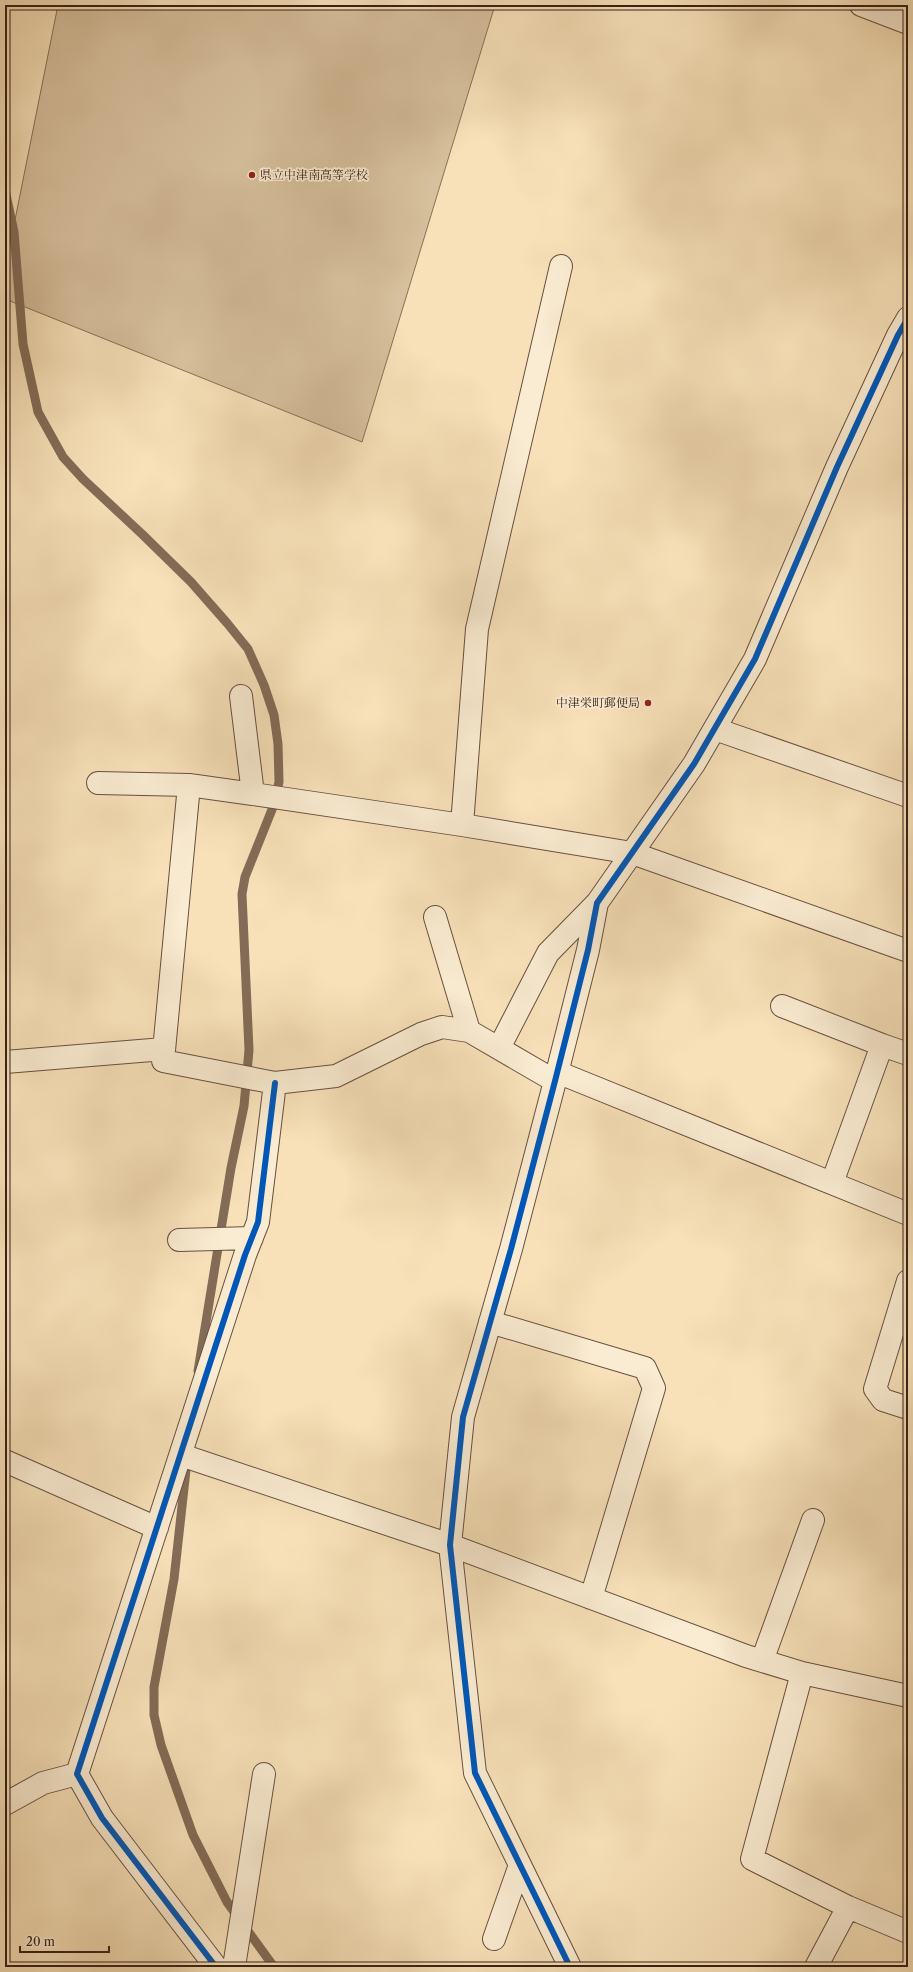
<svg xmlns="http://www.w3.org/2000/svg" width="913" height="1972" font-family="'Libre Caslon Text','Noto Serif JP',serif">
	<rect width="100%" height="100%" fill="#f8e1b9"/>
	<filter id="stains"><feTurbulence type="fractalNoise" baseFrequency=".005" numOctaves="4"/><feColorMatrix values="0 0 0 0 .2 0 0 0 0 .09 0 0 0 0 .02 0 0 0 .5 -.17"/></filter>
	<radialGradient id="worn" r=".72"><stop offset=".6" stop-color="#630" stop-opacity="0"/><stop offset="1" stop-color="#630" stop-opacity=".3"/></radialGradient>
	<!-- green -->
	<path fill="#d7c09d" stroke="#87705a" d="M58 5H495L362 442 5 299V270Z"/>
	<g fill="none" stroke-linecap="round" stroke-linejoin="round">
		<!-- stream -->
		<path stroke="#836c57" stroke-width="9" d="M5 190 14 232 23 344 38 412 63 457 83 479 143 535 191 582 227 623 248 649 264 685 274 715 278 744 279 782 273 807 245 877 242 894 249 1050 244 1106 231 1168 198 1371
			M187 1461 174 1579 154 1687V1715L161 1745 193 1835 227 1902 274 1967"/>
		<defs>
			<path id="minor" d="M861 5 908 23
				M241 696 253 794 462 825 632 853 908 951
				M715 729 908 796
				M98 783 189 785 253 794
				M189 785 163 1061 275 1083 336 1076 421 1034 442 1027 469 1031 555 1081
				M462 825 477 629 561 266
				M435 917 469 1031
				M782 1006 882 1045
				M499 1048 548 953 597 903
				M5 1062 164 1049
				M557 1072 908 1214
				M832 1183 882 1045 908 1054
				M179 1240 252 1238
				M908 1281 875 1389 883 1400 908 1408
				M490 1322 645 1368 654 1388 591 1598
				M181 1455 450 1545 746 1656 802 1673 908 1696
				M5 1461 157 1528
				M762 1661 813 1520
				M802 1673 752 1859 848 1907 908 1932
				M5 1804 43 1783 77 1774
				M494 1939 520 1865
				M216 1967 102 1818 77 1774 245 1255 258 1222 275 1083
				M234 1967 264 1774
				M570 1967 475 1773 450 1545 463 1417 511 1249 555 1081 588 950 597 903 694 764 755 659 837 467 898 335 908 318
				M816 1967 848 1907"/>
		</defs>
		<!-- minor casing -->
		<use href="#minor" stroke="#67503f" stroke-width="24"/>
		<!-- minor -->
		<use href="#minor" stroke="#faecd2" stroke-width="22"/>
		<defs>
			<path id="cycleway" d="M216 1967 102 1818 77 1774 245 1255 258 1222 275 1083
				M570 1967 475 1773 450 1545 463 1417 511 1249 555 1081 588 950 597 903 694 764 755 659 837 467 898 335 908 318"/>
		</defs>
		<!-- cycleway casing -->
		<use href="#cycleway" stroke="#faecd2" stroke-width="8"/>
		<!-- cycleway -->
		<use href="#cycleway" stroke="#0057b8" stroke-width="6"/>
	</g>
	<!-- markers -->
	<g fill="#8f2418" stroke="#faecd2" stroke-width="1.5">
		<circle cx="252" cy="175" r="4"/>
		<circle cx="648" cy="703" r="4"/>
	</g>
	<g text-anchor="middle" stroke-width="3.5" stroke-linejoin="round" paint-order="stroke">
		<!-- poi labels -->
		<g font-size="12" fill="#372016" stroke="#faecd2" text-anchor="start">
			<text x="260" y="179">県立中津南高等学校</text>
			<text x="640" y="707" text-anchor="end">中津栄町郵便局</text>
		</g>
	</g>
	<!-- margin -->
	<rect width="913" height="1972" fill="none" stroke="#f8e1b9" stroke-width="20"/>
	<rect x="6" y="6" width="901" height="1960" fill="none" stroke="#372016" stroke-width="2"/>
	<rect x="10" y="10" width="893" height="1952" fill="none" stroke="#372016"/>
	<!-- scale -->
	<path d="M20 1946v6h89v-6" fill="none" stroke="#372016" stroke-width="2"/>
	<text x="26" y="1946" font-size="12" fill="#372016" stroke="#faecd2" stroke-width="3" paint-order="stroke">20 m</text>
	<rect width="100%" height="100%" filter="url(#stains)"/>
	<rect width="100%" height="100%" fill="url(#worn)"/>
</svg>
